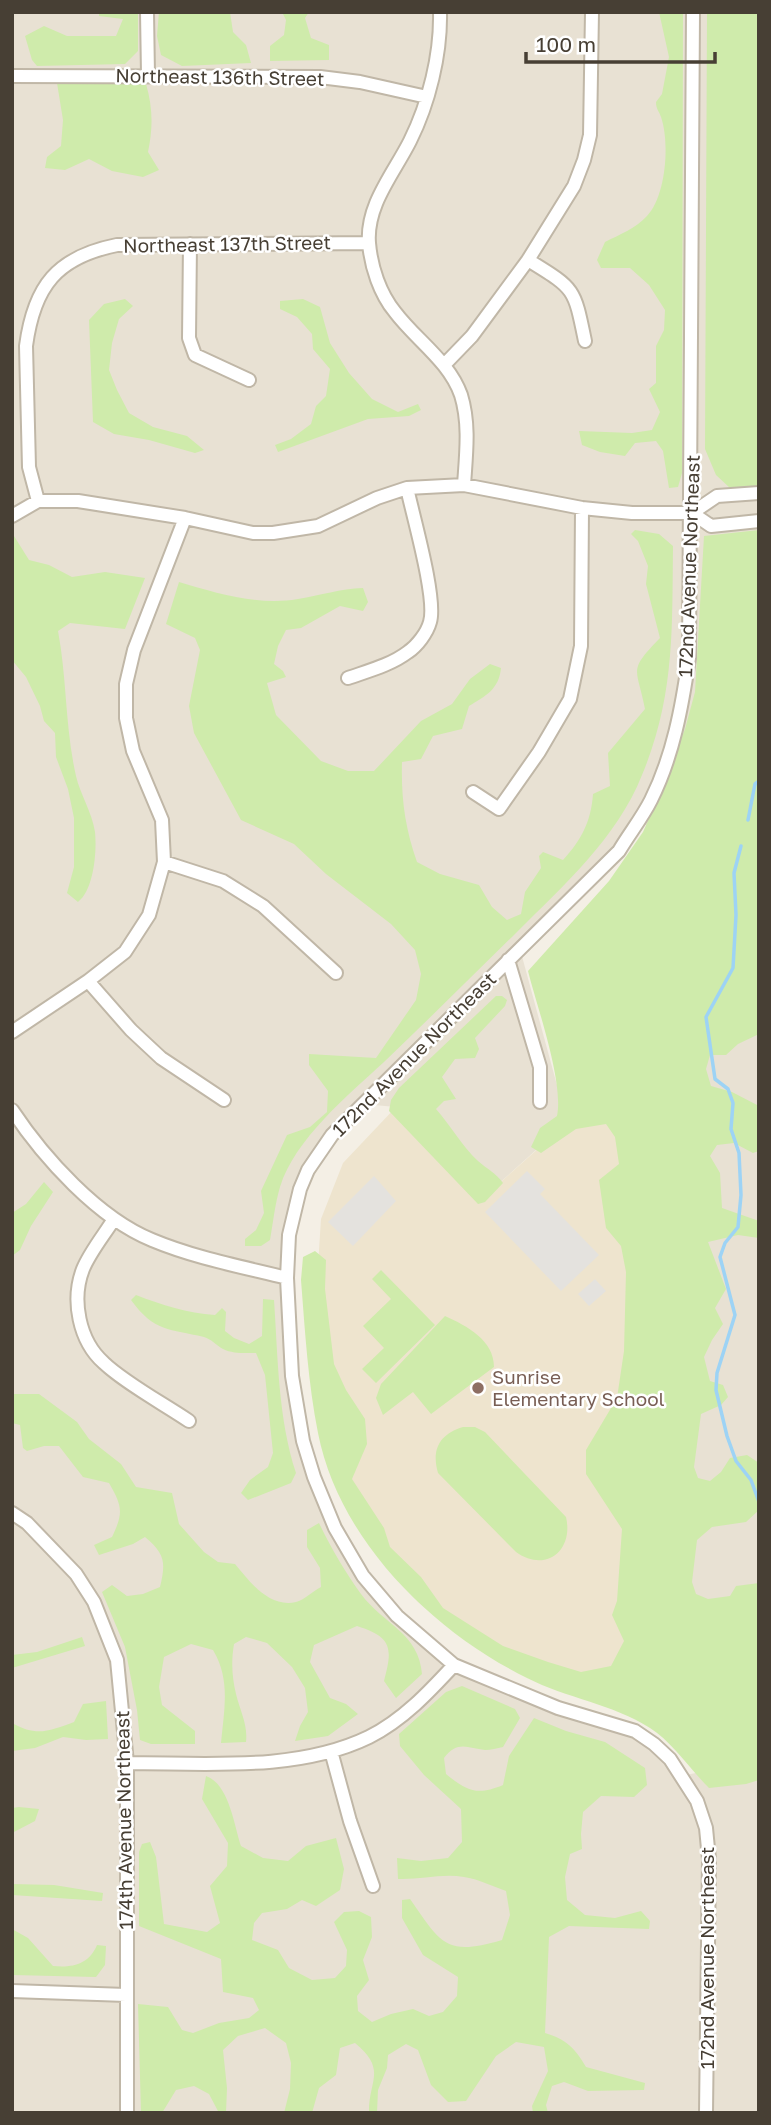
<svg xmlns="http://www.w3.org/2000/svg" width="771" height="2125" font-family="'Golos Text',sans-serif">
	<rect width="100%" height="100%" fill="#f4efe5"/>
	<!-- residential -->
	<path fill="#e8e1d3" d="M12 12H759V1605H687L704 824 631 825 619 851 520 949 567 1122 484 1197 396 1107 363 1104 332 1136 300 1189 287 1278 303 1441 363 1576 454 1665 635 1731 682 1776 759 1759V2113H12Z"/>
	<!-- education -->
	<path fill="#eee4ce" d="M633 1064 649 1725 476 1647 418 1602 384 1555 350 1497 316 1297 321 1219 343 1163 396 1107 484 1197Z"/>
	<!-- green -->
	<path fill="#cfebab" d="M99 12H138V51L125 64 37 66 32 60 25 36 44 26 67 36H116L123 19 99 16Z
		M159 12H230L233 32 246 45 251 63 182 66 161 55 157 36Z
		M282 12H309L305 18 311 38 329 45V60L270 61V46L284 35 286 20Z
		M659 12H683L682 473 678 487 669 488 663 451 656 441 635 443 625 456 600 452 582 445 579 431 632 433 652 430 660 412 649 389 656 383V346L664 330 665 310 649 285 630 268H601L597 260 605 242C619 235 636 228 647 216 666 196 670 143 661 117 659 111 656 109 656 102L662 94 669 57Z
		M707 12H759V488H730L716 475 705 449Z
		M57 83 146 84C153 108 153 128 148 152L159 170 143 177 112 171 89 159 65 170 45 168 47 157 61 146 63 120Z
		M125 299 133 306 119 319 112 343 109 370 117 390 129 413 153 427 187 436 204 450 195 453 149 440 114 434 93 422 89 320 104 304Z
		M303 299 320 307 330 343 349 373 372 399 398 412 418 404 421 410 409 416 368 419 278 452 275 445 291 439 311 424 316 406 326 396 330 369 313 349 312 334 297 317 280 309V301Z
		M635 530 659 534 673 546C672 629 675 696 642 775 617 838 564 885 517 932 473 975 429 1019 384 1062 348 1095 295 1139 280 1187 275 1204 273 1223 270 1240L261 1246H245V1239L256 1230 264 1213 261 1191 287 1135 310 1127 327 1112 328 1091 309 1065V1054L376 1058 416 1000 421 974 415 950 391 924 326 874 294 844 241 820 194 733 189 706 200 650 195 638 166 624 179 582C216 593 258 606 298 599 321 595 340 589 363 588L368 602 363 611 340 606 301 628 286 630 278 646 274 664 283 671 286 677 267 683 276 715 321 761 348 771H374L421 721 452 704 470 679 490 664 501 668C499 689 486 696 469 706L462 729 433 736 421 759 402 762C401 798 405 828 417 862L440 874 479 885 492 907 507 920 521 914 525 892 541 868 539 856 543 852 563 860C581 840 591 822 593 794L610 786 608 753 645 709C637 667 627 672 660 638L646 584 648 566 638 541 631 534Z
		M759 530V1034L738 1044 726 1055H710L706 1069 711 1086 732 1092 759 1106V1151L753 1153 734 1143 717 1145 710 1156 720 1173 722 1208 759 1221V1238L738 1235 708 1242 726 1289 715 1308 723 1324 712 1340 704 1357 710 1381 723 1385 728 1397 721 1405 701 1414 694 1467 698 1478 710 1481 721 1472 730 1458 747 1455 759 1463V1510L746 1522 712 1527 697 1540 692 1582 696 1594 708 1599 730 1596 736 1586 759 1583V1780L746 1784 709 1788C691 1770 671 1741 650 1728 613 1704 566 1698 527 1678 432 1631 339 1540 318 1433 308 1383 305 1331 301 1280L303 1257 315 1251 326 1260 325 1289 334 1364 346 1390 365 1419 367 1444 352 1479 384 1528 390 1547 421 1577 443 1608 503 1646 548 1662 581 1672 611 1666 624 1641 612 1615 617 1601 622 1529 586 1474V1450L617 1398 624 1351 626 1272 621 1246 606 1228 599 1180 619 1164 615 1137 606 1124 576 1129 541 1153 531 1147 540 1128 557 1116C564 1082 537 1007 528 971L609 881 643 832 661 791 685 729 695 692 704 536Z
		M14 536 29 560 49 565 72 577 105 572 145 578 125 629 70 623 58 631C67 678 65 728 76 776 80 794 92 812 95 832 97 851 94 890 78 902L67 893 74 867V818L68 789 56 757 55 733 44 721 40 706 26 677 12 660V538Z
		M496 996H502L507 1000 505 1006 475 1038 479 1049 475 1058 455 1059 442 1077 456 1099 444 1101 436 1109C451 1126 462 1146 478 1161 487 1169 496 1173 503 1183L485 1202 478 1204 389 1111 391 1100 399 1088Z
		M44 1182 53 1192 31 1226 20 1250 12 1256V1213L26 1204Z
		M381 1270 435 1325 376 1383 362 1369 384 1348 363 1326 391 1299 372 1279Z
		M136 1295C162 1305 187 1313 215 1315L222 1308 226 1312 225 1331 234 1338 249 1344 262 1336 263 1299 274 1300C278 1358 278 1418 296 1473L291 1483 248 1500 241 1493 250 1480 268 1467 273 1453 265 1375 256 1353C245 1353 233 1354 223 1349 216 1345 211 1339 204 1337 170 1329 154 1332 131 1300Z
		M445 1316C467 1326 494 1340 494 1367L431 1414 413 1392 383 1415 376 1398 381 1384Z
		M12 1394H39L77 1422 89 1439 121 1464 136 1487 172 1493 179 1524 204 1552 218 1562 235 1564C250 1582 269 1608 296 1602 304 1600 313 1591 321 1587L320 1568 307 1547V1530L319 1523C331 1548 345 1572 361 1594 383 1624 419 1633 422 1674L396 1698 384 1681C393 1648 392 1637 357 1626L314 1645 310 1662 330 1698 346 1704 358 1714 328 1736 295 1741 300 1726 308 1712 305 1688 292 1667 267 1643 246 1637 234 1644C231 1662 232 1677 236 1694 240 1711 248 1724 246 1742L221 1743C224 1710 231 1680 213 1650L191 1644 164 1657 159 1687 162 1705 195 1731V1744H151L140 1740 137 1710 125 1647 102 1592 112 1585 127 1596 143 1594 160 1587C166 1562 165 1554 145 1537L133 1544 99 1555 94 1545 112 1537C124 1512 122 1506 109 1483L83 1477 59 1446H44L27 1451 23 1448 20 1425 12 1423Z
		M463 1427H475L485 1432 566 1517C574 1551 545 1573 516 1552L438 1473C431 1449 440 1434 463 1427Z
		M82 1637 85 1646 12 1668V1655L37 1652Z
		M462 1686 515 1709 520 1718 503 1747C497 1748 491 1750 485 1750 468 1748 457 1740 444 1758L446 1774C467 1791 477 1796 503 1785L509 1756 534 1718 566 1731 605 1742 645 1768 647 1785 634 1797 601 1796 583 1812 581 1834 582 1849 570 1854 565 1877 567 1900 585 1915 615 1918 641 1911 650 1921 649 1929 569 1926 549 1937 545 2033C566 2039 575 2048 586 2067L645 2083 644 2090 588 2091 564 2082 552 2086 546 2105 548 2113H533L532 2106 548 2071 544 2047 516 2042 496 2056 466 2101 448 2102 431 2085 418 2050 406 2044 388 2055 387 2068 378 2090 377 2113H369C368 2081 388 2070 355 2043L340 2048 336 2075 319 2088 312 2113H284L290 2089 291 2063 286 2043 265 2028 238 2036 223 2050 227 2088 226 2113H219L209 2094 194 2086 176 2090 162 2113H141L138 2004 168 2007 182 2030 193 2033 219 2023 249 2018 259 2010 253 1998 223 1992 221 1959 139 1926V1852L142 1844 150 1842 156 1857 164 1924 207 1932 220 1923 210 1886 227 1866 228 1843 202 1799 206 1776C229 1784 234 1825 241 1846L263 1858 288 1861 306 1846 336 1838 344 1869 340 1890 316 1906 302 1900 287 1909 262 1913 254 1923 252 1940 278 1950 289 1968 312 1980 335 1978 346 1966 347 1950 334 1922 344 1912 359 1911 371 1917 372 1937 363 1960 369 1980 357 1996 358 2011 372 2022 391 2014 413 2009 429 2016 443 2012 457 1996 458 1977 423 1955 402 1918V1900L410 1899C441 1943 445 1957 502 1940L510 1915 506 1891C492 1886 478 1879 464 1877 442 1873 420 1880 398 1879L397 1858 421 1861 448 1858 462 1842 461 1809 424 1775 400 1746 399 1734 446 1692Z
		M106 1701 108 1739 86 1740 63 1737 35 1748 12 1751V1723C37 1737 49 1731 74 1722L83 1704Z
		M19 1807 39 1809 35 1821 12 1833V1808Z
		M12 1884 54 1885 103 1893 102 1901 12 1895Z
		M12 1929 28 1938 53 1966C73 1968 89 1964 97 1945L106 1946 105 1965 96 1977 12 1975Z"/>
	<!-- parking -->
	<path fill="#e4e2de" d="M527 1171 545 1189 540 1194 599 1255 561 1291 485 1212Z
		M374 1176 396 1201 353 1246 328 1222Z
		M595 1279 606 1291 589 1306 578 1294Z"/>
	<g fill="none" stroke-linecap="round" stroke-linejoin="round">
		<!-- stream -->
		<path stroke="#9dd3f5" stroke-width="3.5" d="M748 820 755 784 759 781
			M741 846 734 873 736 915 733 968 706 1017 715 1079 728 1089 733 1103 731 1129 739 1153 741 1195 738 1227 725 1243 720 1257 735 1315 717 1373 716 1390 727 1436 736 1461 751 1480 759 1502"/>
		<defs>
			<path id="minor" d="M147 12 148 75
				M440 12C441 54 429 103 410 141 394 173 366 205 369 243 371 267 380 294 395 312 416 340 449 361 461 395 470 424 466 455 464 485
				M693 12 689 658C682 707 673 756 651 800 642 818 629 834 619 851L332 1135 308 1170 300 1189 289 1235 287 1278 292 1376 303 1441 314 1477 335 1528 363 1576 397 1616 454 1665 558 1708 635 1731 654 1744 670 1759 697 1801 706 1828 709 1859 706 2113
				M12 76 320 77 360 82 427 97
				M190 244 189 338 195 355 249 380
				M528 260C575 289 574 287 585 341
				M444 365 472 336 528 260 574 186 584 160 590 135 592 12
				M38 501 29 467 26 346C34 286 57 257 117 245L369 243
				M692 513 717 496 759 493
				M12 516 38 501H78L185 518 253 533H273L318 526 377 498 407 488 464 485 582 508 632 513H692L711 526 759 521
				M348 678C368 671 391 665 408 652 417 646 427 633 430 622 437 599 413 516 407 488
				M473 792 499 809 539 752 570 699 581 646 582 508
				M164 862 223 881 263 906 336 973
				M508 960 540 1067V1102
				M88 981 131 1030 161 1058 224 1100
				M12 1032 88 981 125 952 149 915 164 862 162 820 133 751 126 718V684L134 650 185 518
				M12 1110C44 1158 98 1218 152 1240 195 1258 243 1267 287 1278
				M114 1219C104 1235 90 1252 83 1269 71 1300 79 1341 104 1363 125 1383 164 1404 189 1421
				M12 1513 27 1523 76 1574 94 1602 117 1660 127 1763V2113
				M331 1751 350 1821 373 1886
				M127 1763C206 1763 297 1772 369 1737 403 1720 429 1692 454 1665
				M12 1991 126 1995"/>
		</defs>
		<!-- minor casing -->
		<use href="#minor" stroke="#c0b7a7" stroke-width="16"/>
		<!-- minor -->
		<use href="#minor" stroke="#fff" stroke-width="12"/>
	</g>
	<!-- markers -->
	<circle fill="#8d6e63" stroke="#fff" stroke-width="2.5" cx="478" cy="1388" r="7"/>
	<g text-anchor="middle" stroke-width="5" stroke-linejoin="round" paint-order="stroke">
		<!-- street labels -->
		<g font-size="19" fill="#473f34" stroke="#fff">
			<text transform="translate(220 77) rotate(1)" y="7">Northeast 136th Street</text>
			<text transform="translate(227 244) rotate(-1)" y="7">Northeast 137th Street</text>
			<text transform="translate(689 566) rotate(-88)" y="7">172nd Avenue Northeast</text>
			<text transform="translate(414 1054) rotate(-45)" y="7">172nd Avenue Northeast</text>
			<text transform="translate(124 1820) rotate(-91)" y="7">174th Avenue Northeast</text>
			<text transform="translate(707 1958) rotate(-90)" y="7">172nd Avenue Northeast</text>
		</g>
		<!-- education labels -->
		<g font-size="19" fill="#785e54" stroke="#fff" text-anchor="start">
			<text x="492" y="1384">Sunrise<tspan x="492" dy="22">Elementary School</tspan></text>
		</g>
	</g>
	<!-- border -->
	<rect width="771" height="2125" fill="none" stroke="#473f34" stroke-width="28"/>
	<!-- scale -->
	<path d="M526 52v10h189v-10" fill="none" stroke="#473f34" stroke-width="3.5"/>
	<text x="536" y="52" font-size="21" fill="#473f34" stroke="#ffffff" stroke-width="5" paint-order="stroke">100 m</text>
</svg>
